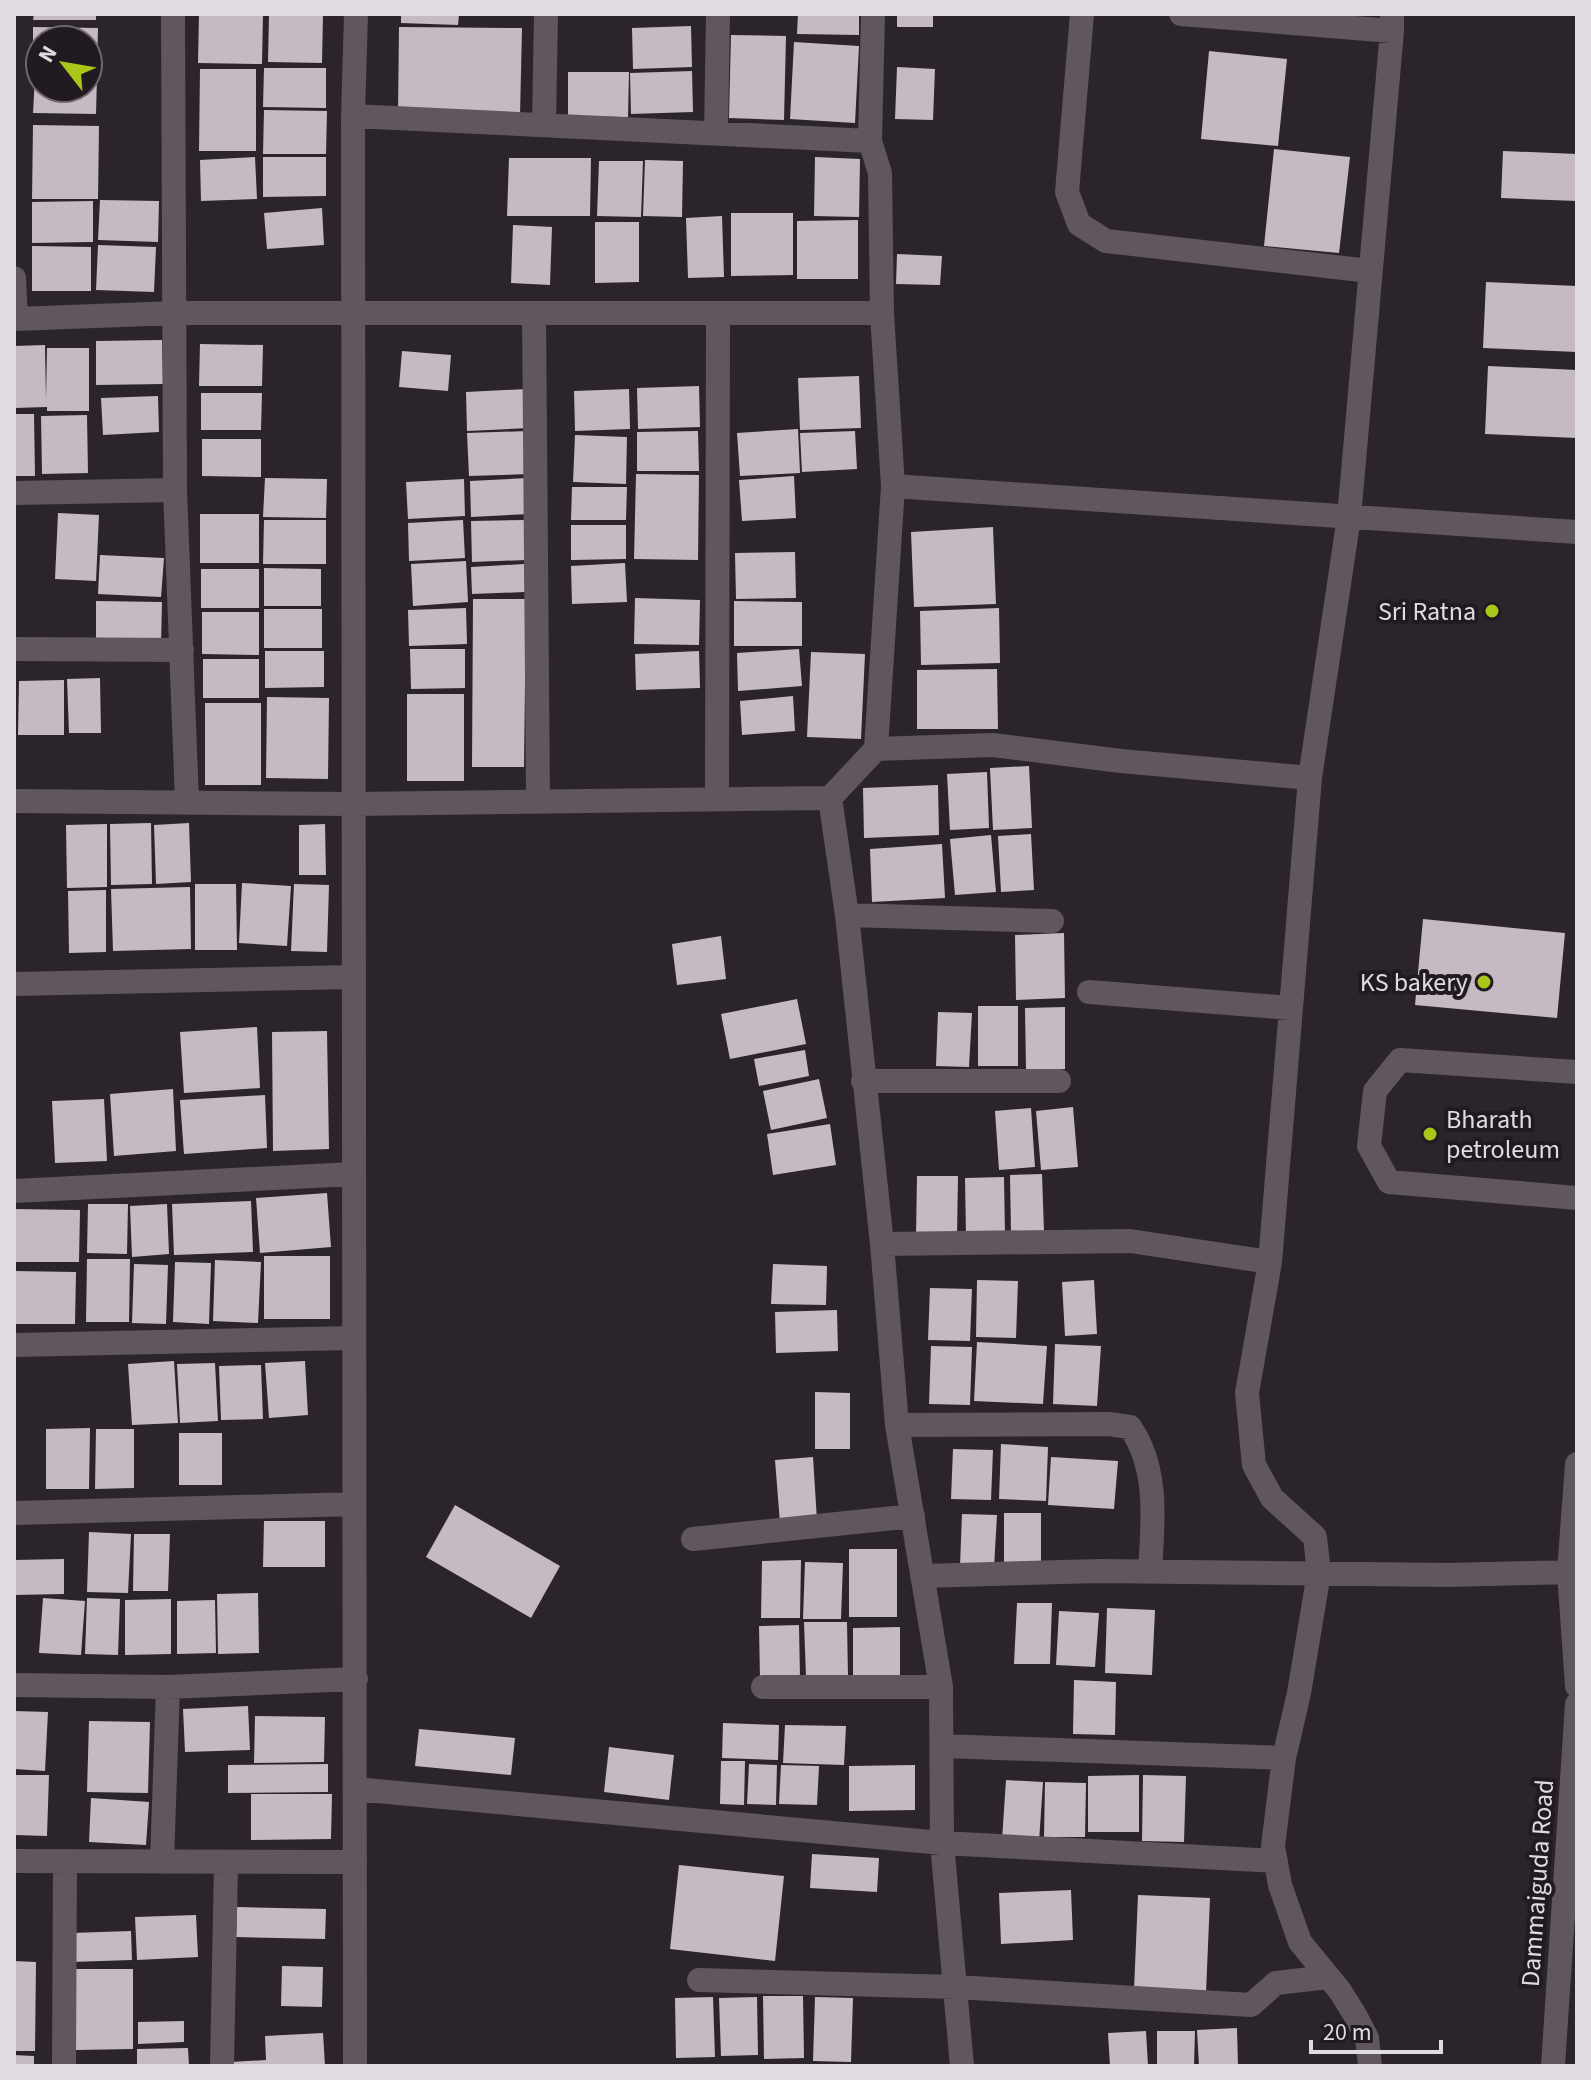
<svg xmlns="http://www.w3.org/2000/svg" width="1591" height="2080" font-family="'Source Sans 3',sans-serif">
	<rect width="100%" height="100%" fill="#2c242b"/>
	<!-- building -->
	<path fill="#c5bac3" d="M34 14H96V20H33Z
		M199 14H263L262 64 198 63Z
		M269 14H323L322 63 268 62Z
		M401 14H459L458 25 401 23Z
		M798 14H859V35L797 34Z
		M897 14H933V27H897Z
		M691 26 692 67 633 69 632 28Z
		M33 27 98 28 97 71H88V40H40V70H33Z
		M399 27 522 28 520 115 398 114Z
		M731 35 786 36 784 120 729 118Z
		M794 42 859 46 855 123 790 119Z
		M1209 51 1287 59 1278 146 1201 139Z
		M897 67 935 69 933 120 895 119Z
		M264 68H326V108L263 107Z
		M200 69H256V151H199Z
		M692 71 693 112 631 114 630 73Z
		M568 72H629L628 117 568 116Z
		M35 76H40V88H88V77H97L96 114 33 113Z
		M264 110 327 111 326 154H263Z
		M33 125 99 126 98 199H32Z
		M1274 149 1350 157 1339 253 1264 246Z
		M1503 151 1577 154V201L1501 198Z
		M255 157 257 199 201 201 200 160Z
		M263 157H326V196L263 197Z
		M815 157 860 159 859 217 814 216Z
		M509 158H591L590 216H507Z
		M645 160 683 161 682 217 643 216Z
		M599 161H643L641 217 597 216Z
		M100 200 159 201 158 242 98 240Z
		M93 201V242L32 243V202Z
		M322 208 324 245 267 249 264 213Z
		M731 213H793V275L731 276Z
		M722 216 724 277 688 278 686 218Z
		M858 220V279H797V221Z
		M595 222H639V282L595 283Z
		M513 225 552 227 550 285 511 283Z
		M98 245 156 247 154 292 96 290Z
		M32 246 91 247V291H32Z
		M897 254 942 256 940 285 896 284Z
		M1486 282 1577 286V352L1483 348Z
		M162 340 163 384 96 385V341Z
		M200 344 263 345 262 386H199Z
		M45 345 46 400 47 348H89V411H47V407L14 408V346Z
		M402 351 451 355 448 391 399 387Z
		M1488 366 1577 370V438L1485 434Z
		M859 376 861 428 800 430 798 378Z
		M699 386 700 427 638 429 637 388Z
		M527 389 528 428 467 431 466 392Z
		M629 389 630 429 575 431 574 391Z
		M201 393H262L261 430H201Z
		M158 396 159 432 103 435 101 398Z
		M14 414H34L35 476H14Z
		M87 415 88 473 42 474 41 416Z
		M798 429 800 473 740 476 737 433Z
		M528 431 529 474 469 476 467 433Z
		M698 431 699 471H637V432Z
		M855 431 857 469 802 472 800 433Z
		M575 435 627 437 626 484 573 482Z
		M202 439H261V477L202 476Z
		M636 474 699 475 698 560 634 559Z
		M794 476 796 518 742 521 739 480Z
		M265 478 327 479 326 518 263 517Z
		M527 478 529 514 471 517 470 481Z
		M464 479 465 516 408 519 406 482Z
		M572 487H627L626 520H571Z
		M58 513 99 515 96 581 55 579Z
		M200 514H259V563H200Z
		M264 520H326V564H263Z
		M463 520 465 558 409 561 408 523Z
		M526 520 527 560 472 562 471 521Z
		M571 525H626V559L571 560Z
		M993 527 996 604 914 607 911 532Z
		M795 552 796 598 736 599 735 553Z
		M100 555 164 558 161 597 98 594Z
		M466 561 468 602 413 606 411 564Z
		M625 563 627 602 572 604 571 566Z
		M524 564 525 592 472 594 471 567Z
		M264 568 321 569V606H264Z
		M201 569H259V608H201Z
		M635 598 700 600 699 645 634 644Z
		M473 599H526L524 767H472Z
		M96 601 162 602 161 645 96 644Z
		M734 601 802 602V646H734Z
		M466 608 467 644 409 646 408 610Z
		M999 608 1000 663 921 665 920 611Z
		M264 609H322V648H264Z
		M202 612H259V655L202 654Z
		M410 649H465V688L411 689Z
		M799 649 802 686 738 691 737 653Z
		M265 651H324V687L265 688Z
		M699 651 700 688 636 690 635 654Z
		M811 652 865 654 861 739 807 737Z
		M203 659H259V698H203Z
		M997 669 998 729H917V670Z
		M100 678 101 733H69L67 679Z
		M64 680V735H18L19 681Z
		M407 694H464V781H407Z
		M793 696 795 731 742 735 740 701Z
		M267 697 329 698 328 779 266 778Z
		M205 703H261V785H205Z
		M1029 766 1032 828 993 830 990 768Z
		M987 772 989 828 950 830 947 774Z
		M938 785 939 835 864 838 863 788Z
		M151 823 152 884 111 885 110 824Z
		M189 823 191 882 156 884 154 825Z
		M107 824V887L67 888 66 825Z
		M325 824 326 875H299V825Z
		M1031 834 1034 890 1001 892 998 836Z
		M991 835 996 892 955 895 950 839Z
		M942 844 945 898 872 902 870 849Z
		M242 883 291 886 287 946 239 943Z
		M195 884H236L237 950H195Z
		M294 884 329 885 327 952 291 951Z
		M190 887 191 949 113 951 111 889Z
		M106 890V952L69 953 68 891Z
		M1423 919 1565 933 1557 1018 1415 1005Z
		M1064 933 1065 998 1016 1000 1015 935Z
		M721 936 726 979 677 985 672 944Z
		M797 999 806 1044 730 1059 721 1014Z
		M978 1006H1018V1066H978Z
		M1065 1007V1069L1026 1070 1025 1008Z
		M938 1012 972 1013 969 1067 936 1066Z
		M257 1027 260 1088 184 1093 180 1032Z
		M327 1031 329 1149 273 1151 272 1032Z
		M805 1050 809 1076 759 1086 754 1059Z
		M819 1079 827 1118 771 1130 763 1091Z
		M173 1089 176 1151 114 1156 110 1094Z
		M265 1095 267 1148 184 1154 180 1100Z
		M104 1099 107 1161 55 1163 52 1101Z
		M1073 1107 1078 1167 1041 1170 1036 1111Z
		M1031 1108 1035 1167 999 1170 995 1111Z
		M830 1124 836 1165 773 1175 767 1134Z
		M1042 1174 1044 1232 1011 1233 1010 1175Z
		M917 1176H958L957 1236H916Z
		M1004 1177 1005 1235 966 1236 965 1178Z
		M327 1193 331 1247 260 1253 256 1198Z
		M251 1201 253 1252 174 1255 172 1204Z
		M88 1204H128L127 1254 87 1253Z
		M167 1204 169 1254 132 1257 130 1206Z
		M14 1209 80 1210 79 1262H14Z
		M264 1256H330V1319H264Z
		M87 1259H130L129 1322H86Z
		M215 1260 261 1262 258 1323 213 1321Z
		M175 1262 211 1263 209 1324 173 1322Z
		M134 1264 168 1265 166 1324 132 1323Z
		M773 1264 827 1266 826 1305 771 1304Z
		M14 1271 76 1272 75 1324H14Z
		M977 1280 1018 1281 1016 1338 976 1337Z
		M1094 1280 1097 1334 1065 1336 1062 1282Z
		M930 1288 972 1289 970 1341 928 1340Z
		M837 1310 838 1351 776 1353 775 1312Z
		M977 1342 1047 1346 1043 1404 974 1401Z
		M1055 1344 1101 1346 1097 1406 1053 1404Z
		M931 1346 972 1347 970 1405 929 1404Z
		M174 1361 178 1423 132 1425 128 1364Z
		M305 1361 308 1415 269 1418 265 1363Z
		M215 1363 218 1421 180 1423 177 1364Z
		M261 1365 263 1419 221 1420 219 1366Z
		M815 1392 850 1393V1449H815Z
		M90 1428 89 1489H46V1429Z
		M96 1429H134V1488L95 1489Z
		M179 1433H222V1485H179Z
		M1001 1444 1048 1447 1046 1501 999 1499Z
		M953 1449 993 1450 991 1500 951 1499Z
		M813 1457 817 1520 780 1523 775 1460Z
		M1051 1457 1118 1461 1114 1509 1048 1505Z
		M455 1505 560 1566 531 1618 426 1557Z
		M1004 1513H1041V1563H1004Z
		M962 1514 997 1515 994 1568 960 1566Z
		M264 1521H325V1567H263Z
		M89 1532 131 1534 128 1593 87 1592Z
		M134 1534H170L168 1591H133Z
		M849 1549H897V1617H849Z
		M64 1559V1594L14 1595V1560Z
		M801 1560 800 1618H761L762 1561Z
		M805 1562 843 1563 841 1619H803Z
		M258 1593 259 1653 218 1654 217 1594Z
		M43 1598 85 1601 81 1655 39 1653Z
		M87 1598 120 1599 118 1655 85 1654Z
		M171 1599V1654L125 1655V1600Z
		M215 1600 216 1653 177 1654V1601Z
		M1017 1603H1052L1050 1664H1014Z
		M1107 1608 1155 1610 1152 1675 1105 1673Z
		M1059 1611 1099 1613 1095 1667 1056 1665Z
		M804 1622H847L848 1677H806Z
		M799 1625 800 1678 760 1679 759 1626Z
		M900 1627V1678L853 1679V1628Z
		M1074 1680 1116 1682 1115 1735 1073 1734Z
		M248 1706 250 1750 185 1752 183 1709Z
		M14 1711 48 1712 45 1771 14 1769Z
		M255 1716 325 1717 324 1762 254 1763Z
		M89 1721 150 1722 148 1793 87 1792Z
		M723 1723 779 1725 778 1760 722 1758Z
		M785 1725 846 1726 844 1765 783 1763Z
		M419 1729 515 1738 511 1775 415 1766Z
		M609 1747 674 1755 669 1800 604 1792Z
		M721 1761H745L744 1805 720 1804Z
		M328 1764V1792L228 1793V1765Z
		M749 1764 777 1765 776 1805 747 1804Z
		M781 1765 819 1766 817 1805 779 1804Z
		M915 1765V1810L849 1811V1766Z
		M14 1775H49L47 1836 14 1835Z
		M1139 1775V1832H1088V1776Z
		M1143 1775 1186 1776 1184 1842 1142 1841Z
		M1006 1780 1043 1782 1039 1842 1002 1840Z
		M1045 1782 1086 1783 1085 1837H1044Z
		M251 1794H332L331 1839 251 1840Z
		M91 1798 149 1802 146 1845 89 1842Z
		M812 1854 879 1858 877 1892 810 1888Z
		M679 1865 784 1876 775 1961 670 1949Z
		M1071 1890 1073 1940 1001 1944 999 1893Z
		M1138 1895 1210 1898 1206 1993 1134 1990Z
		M237 1907 326 1909 325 1939 236 1937Z
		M196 1915 198 1957 137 1960 135 1917Z
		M131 1931 132 1960 71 1962V1933Z
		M14 1961 36 1962 35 2051H14Z
		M282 1966 323 1967 322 2007 281 2006Z
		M76 1969H133V2049L76 2050Z
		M763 1996H803L804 2058 764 2059Z
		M713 1997 715 2057 676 2058 675 1998Z
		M757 1997 758 2055 721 2056 719 1998Z
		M815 1997 853 1998 851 2062 813 2061Z
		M184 2021V2042L138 2044V2022Z
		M1237 2028 1238 2066H1199L1197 2030Z
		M1146 2031 1148 2066H1110L1108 2033Z
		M1157 2031H1195L1194 2066H1157Z
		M323 2033 325 2066H231V2062L266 2060 265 2036Z
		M188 2048 189 2066H137V2049Z
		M14 2055 34 2056V2066H14Z"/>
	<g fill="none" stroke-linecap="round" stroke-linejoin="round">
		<!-- minor -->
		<path stroke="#5f565e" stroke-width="24" d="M173 14 175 490 187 802
			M1082 14 1067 192 1079 224 1106 241 1370 271
			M1181 14 1392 31V14
			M353 116 870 141 880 173 882 313 893 486 876 749
			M544 124 546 14
			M716 133 718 14
			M870 141 873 14
			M14 278 16 319
			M534 313 538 801
			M14 319 176 313H882
			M893 486 1577 532
			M14 493 175 490
			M14 649 182 650
			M717 798 718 313
			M830 798 876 749 993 745 1121 761 1310 778
			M14 801 352 804 830 798 847 915 882 1244 897 1425 941 1687 942 1843 962 2066
			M847 915 1052 921
			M14 984 353 977
			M1089 992 1290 1008
			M1577 1072 1400 1060 1375 1091 1369 1146 1389 1182 1577 1198
			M863 1081H1059
			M14 1191 353 1174
			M882 1244 1130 1241 1270 1262
			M14 1345 354 1338
			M897 1425 1109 1424 1130 1427C1159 1469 1153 1522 1150 1571
			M1577 1464 1569 1572 1577 1686
			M14 1513 354 1504
			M693 1539 913 1516
			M922 1576 1100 1571 1450 1575 1569 1572
			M14 1685 168 1687 356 1679
			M763 1687H941
			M943 1746 1284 1758
			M355 1789 942 1843 1276 1861
			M14 1861 355 1862
			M162 1862 168 1687
			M699 1980 956 1987 1251 2005 1276 1983 1328 1977
			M64 2066 65 1862
			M222 2066 226 1863
			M355 2066 353 116 356 14
			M1370 2066 1367 2038 1355 2015 1340 1991 1300 1942 1280 1885 1273 1846 1284 1758 1299 1693 1319 1573 1315 1537 1272 1498 1254 1465 1247 1393 1270 1262 1310 778 1349 517 1392 31
			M1553 2066 1577 1704"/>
	</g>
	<!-- markers -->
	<g fill="#aac719" stroke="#221a21" stroke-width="3">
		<circle cx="1492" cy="611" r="8"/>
		<circle cx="1484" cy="982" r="8"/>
		<circle cx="1430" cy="1134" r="8"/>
	</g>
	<g text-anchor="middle" stroke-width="8" stroke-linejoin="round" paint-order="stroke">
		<!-- poi labels -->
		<g font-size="26" fill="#e0dbe0" stroke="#221a21" text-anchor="end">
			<text x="1476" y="620">Sri Ratna</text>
			<text x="1468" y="991">KS bakery</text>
			<text x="1446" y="1128" text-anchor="start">Bharath<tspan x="1446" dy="30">petroleum</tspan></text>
		</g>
		<!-- street labels -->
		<g font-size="26" fill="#e0dbe0" stroke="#221a21">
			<text transform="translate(1537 1883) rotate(-86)" y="9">Dammaiguda Road</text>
		</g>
	</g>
	<!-- border -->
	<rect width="1591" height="2080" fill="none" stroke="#e0dbe0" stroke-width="32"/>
	<!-- north arrow -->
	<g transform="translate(64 64) rotate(301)"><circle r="38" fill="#221a21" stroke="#6e676d" stroke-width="2"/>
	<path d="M0-6L14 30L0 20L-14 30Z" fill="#aac719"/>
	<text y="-12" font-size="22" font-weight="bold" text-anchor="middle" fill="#e0dbe0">N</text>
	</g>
	<!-- scale -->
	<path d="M1311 2040v12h130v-12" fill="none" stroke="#e0dbe0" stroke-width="4"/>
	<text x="1323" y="2040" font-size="24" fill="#e0dbe0" stroke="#221a21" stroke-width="6" paint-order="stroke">20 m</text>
</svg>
